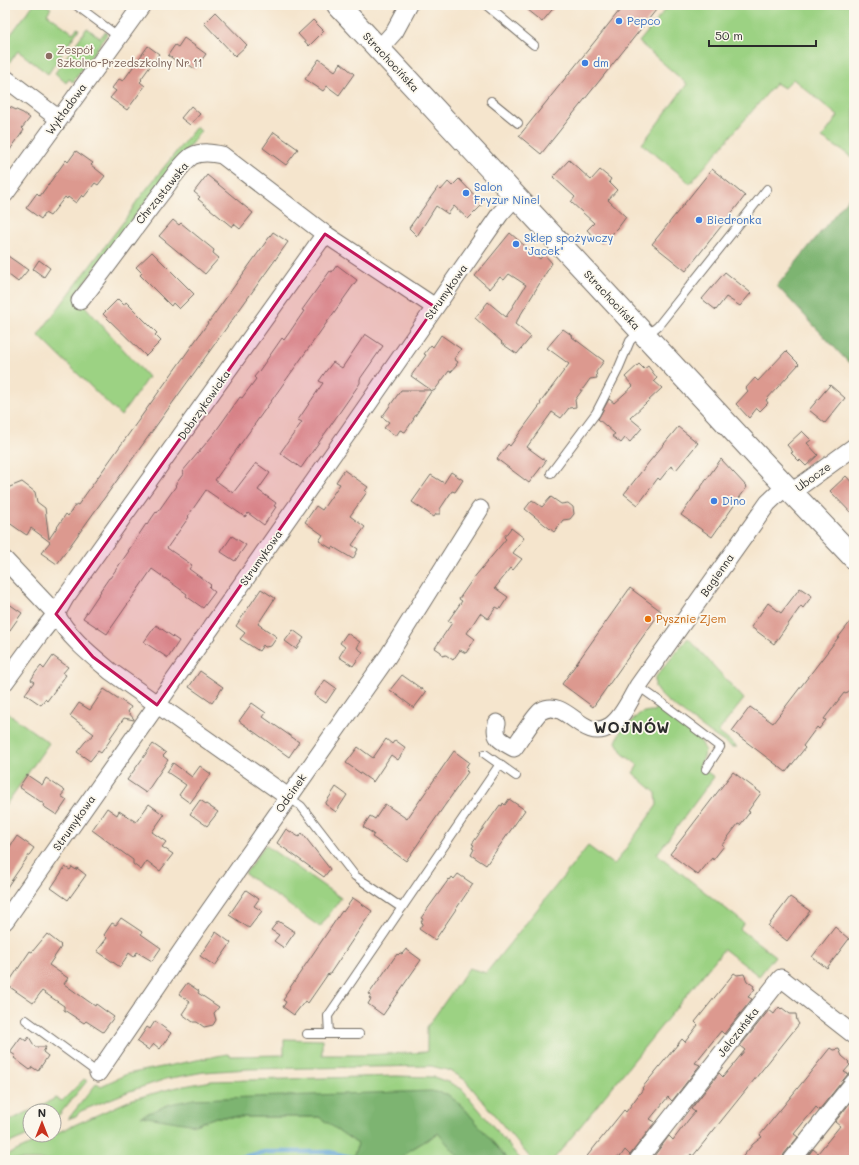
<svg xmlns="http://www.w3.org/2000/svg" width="859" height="1165" font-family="Mali,sans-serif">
	<rect width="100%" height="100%" fill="#fbf7ec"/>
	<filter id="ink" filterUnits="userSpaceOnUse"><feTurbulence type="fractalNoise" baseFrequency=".025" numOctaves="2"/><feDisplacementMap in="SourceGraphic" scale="8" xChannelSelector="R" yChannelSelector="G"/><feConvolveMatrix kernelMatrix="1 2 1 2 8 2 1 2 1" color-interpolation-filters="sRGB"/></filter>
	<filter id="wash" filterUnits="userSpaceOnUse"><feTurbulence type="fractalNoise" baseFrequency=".012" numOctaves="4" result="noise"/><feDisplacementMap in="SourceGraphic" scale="16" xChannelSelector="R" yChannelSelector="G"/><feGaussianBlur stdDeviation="0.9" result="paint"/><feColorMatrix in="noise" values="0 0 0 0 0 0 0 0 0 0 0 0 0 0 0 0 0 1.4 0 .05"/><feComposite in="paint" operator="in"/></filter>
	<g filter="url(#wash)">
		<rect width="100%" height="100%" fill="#f5e5cd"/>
		<!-- green -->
		<path fill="#9cd283" stroke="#647e57" d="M33 5H46L51 8 47 14 73 33 77 28 79 29 48 74 18 51 5 68V42Z
			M669 5H854V158L822 138 838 116 793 79 784 88 776 83 690 184 681 175 642 144 687 84 639 42Z
			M87 28 100 38 105 32 107 34 73 82 69 79 66 83 55 73Z
			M196 127 201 131 132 220 75 295 148 377 121 416 38 335 127 217 137 201Z
			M688 638 744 699 718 732 737 747H732L710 733 667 701 658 692 655 687V678Z
			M656 707C668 714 701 735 704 748 706 754 703 761 699 766L714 777 657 854 744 923 740 929 775 956 759 976 724 949 553 1160H532L465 1080 451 1071 431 1066 248 1069 204 1072 166 1079 130 1091 81 1111 76 1116 68 1119 97 1083 101 1086 127 1074 227 1054 231 1056 284 1055V1039L322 1040V1055H365L427 1052V1027L469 968 486 973 588 846 614 865 657 805 656 793 633 773 638 765 623 754 616 742 624 723 629 726C637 715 639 711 654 711Z
			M5 711 49 743 5 806Z
			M265 845 341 898 320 927 245 874Z
			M396 1076 434 1077 450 1083 462 1089 521 1160H508L464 1108 447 1094 194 1099 195 1125 216 1117H319L358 1144 352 1160H5V1156L51 1135H54V1134L133 1099 173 1088 212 1081Z
			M84 1079 87 1081 54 1121V1111H30V1134L5 1145V1123L56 1098 62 1101Z
			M439 1133 461 1160H401L407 1152Z"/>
		<!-- forest -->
		<path fill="#7db471" stroke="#54704e" d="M854 191V357L849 363 777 286Z
			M431 1091 447 1094 464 1108 508 1160H461L438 1133 407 1152 401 1160H352L358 1144 319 1117H216L195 1125 141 1116 170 1104 194 1099Z"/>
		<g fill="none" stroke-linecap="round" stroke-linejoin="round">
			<!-- stream -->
			<path stroke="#5fa4d4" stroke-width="4.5" d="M229 1160 265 1152H330L361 1160"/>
		</g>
		<g id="blocks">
			<!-- building -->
			<path fill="#dc998f" d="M521 5H556L542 22Z
				M624 5H660L541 154 519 136Z
				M215 12 247 45 235 56 204 23Z
				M313 20 324 31 309 46 298 34Z
				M184 38 206 54 195 69 182 60 180 64 168 55 175 45 178 47Z
				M148 46 159 54 141 79 142 80 140 82 145 86 127 110 110 98 116 91 112 88 119 79 123 81Z
				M319 59 335 71 341 63 354 74 339 95 327 86 323 91 305 79Z
				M191 106 200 114 190 125 181 118Z
				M10 107 14 109 23 113 30 118 22 128 24 130 5 157V114Z
				M274 132 298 149 286 165 263 148Z
				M76 151 93 163 91 165 105 176 98 185 95 183 84 197 82 195 76 203 68 197 67 199 65 197 50 216 45 213 41 219 26 208 37 193 40 196 66 160 68 162Z
				M569 160 591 180 600 170 611 179 609 182 617 190 608 200 626 217 618 228 602 244 587 230 594 223 571 202 575 197 553 177Z
				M712 169 745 196 686 271 652 244Z
				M207 175 253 213 240 229 234 224 232 227 198 199 200 197 194 192Z
				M459 179 483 204 468 219 454 206 448 214 436 206 417 236 409 228 438 187 441 190 448 182 452 186Z
				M173 220 179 225 181 223 214 250 213 253 219 258 205 274 159 236Z
				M273 232 288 242 57 564 41 553 50 542 31 528 27 535 25 534 5 520V489L22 482 35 492 37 502 45 508 49 539 66 514 68 516 76 504 78 505Z
				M510 233 540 259 544 254 552 263 515 324 531 337 517 354 501 343 502 342 475 318 488 302 506 317 526 285 509 274 504 280 500 277 490 289 475 276Z
				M152 252 194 294 179 309 173 303 171 306 140 275 142 273 136 267Z
				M5 254 28 270 18 282 5 272Z
				M39 260 50 268 44 277 33 269Z
				M337 265 357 280 215 480 233 493 256 463 270 473 258 490 276 503 274 506 276 507 264 525 248 513 245 517 206 490 188 516 189 517 167 548 192 565 189 569 211 585 209 587 215 592 203 608 186 596 187 594 152 569 107 634 83 618 101 591H100L109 578H110L129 551H128L146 524 147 525 156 512 157 513 176 486 175 485 184 473 182 472 213 435 240 397 242 398 256 379 254 377 259 371 282 338 284 340 289 333 304 311 302 310 330 271 332 272Z
				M725 272 751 293 740 306 726 297 716 310 702 299Z
				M118 299 124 305 126 302 157 333 155 335 161 341 146 356 103 314Z
				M563 329 573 336 572 337 604 361 596 372 597 378 590 379 575 400 576 407 569 408 561 418 552 412 527 447 546 461 529 483 497 459 508 444 510 446 541 404 540 403 569 364 547 348Z
				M365 334 383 346 360 379V383L301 468 280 453 302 422 298 420 323 383 319 381 326 371 333 362 342 368Z
				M441 335 461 349 454 359 458 362 456 365H457L451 372 449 371 434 391 432 390 413 419H414L405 432 400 430 396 436 384 428 389 422 382 417 401 390H431L411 376 426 355 424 354 431 345 433 347Z
				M786 351 799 364 766 400 768 403 760 411 757 408 749 418 736 404 748 391 746 388 755 378 758 381Z
				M639 364 644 369 648 366 657 378 654 381 662 388 630 418 642 428 630 442 625 438 621 443 612 436 615 434 598 419 609 399 614 403 633 386 625 377Z
				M830 385 845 398 825 423 809 410Z
				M678 427 698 443 676 470 671 466 660 480 658 478 638 505 624 494 645 467Z
				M802 431 811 440 807 443 818 455 806 466 800 460 799 461 791 453 793 452 787 445Z
				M721 459 747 487 712 537 681 515Z
				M344 470 368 487 365 491 367 492 350 516 365 527 352 545 358 549 353 559 333 547 332 549 319 541 323 535 305 522 316 506 322 510 340 484 336 482Z
				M451 472 463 480 455 492 452 491 440 509V514H436L434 517 412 502 431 475 444 483Z
				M846 476 854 485V516L830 491Z
				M551 497 561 504 568 503 573 507 574 514 570 519 563 520 554 532 525 509 532 500 542 507Z
				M511 528 524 538 513 553 522 559 513 570 511 568 495 588 508 597 500 609 496 607 488 619 480 613 467 633 475 639 466 653 460 650 453 660 446 655 442 656 441 652 435 648 452 623 448 621 462 601 459 599 472 580 506 539 504 537Z
				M232 536 246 545 235 561 221 552Z
				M630 588 661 611 593 707 562 684Z
				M800 588 812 596 803 608 801 606 774 644 751 627 768 603 781 613Z
				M261 589 275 598 258 624 277 637 271 646 265 647 263 645 259 651 240 639 245 633 236 626Z
				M5 601 22 613 5 637Z
				M854 617V684L846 694 844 693 824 719 826 720 819 729 817 727 803 746 805 748 786 772 732 731 750 707 773 723Z
				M156 625 179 641 168 658 144 642Z
				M293 630 304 638 296 649 285 641Z
				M347 633 360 642 357 648 363 652 353 666 339 657 345 647 340 643Z
				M53 656 68 667 63 673 66 675 47 701 45 699 41 705 25 694 34 682 31 680 36 672 41 666 44 669Z
				M200 671 223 687 212 703 189 687Z
				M402 675 426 692 414 708 390 690Z
				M325 680 336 688 326 703 314 695Z
				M104 689 131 707 128 712 134 719V720L124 718 110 738 111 739 101 753 98 751 90 761 77 752 85 742 94 734 70 716 79 703 90 710Z
				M252 703 266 713 263 717 299 742 289 757 239 721Z
				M386 739 392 744 395 740 406 748 398 760 391 755 373 782 346 763 358 747 373 758Z
				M153 744 166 753 163 756 168 760 146 793 127 780Z
				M454 751 469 762 466 767 468 769 466 771 468 772 406 861 372 837 374 834 363 827 370 816 375 819 385 804 407 819Z
				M173 763 192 777 200 766 211 774 190 803 179 795 186 785 167 772Z
				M733 772 761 793 748 811 750 812 740 825 738 824 722 845 724 846 713 860 712 858 698 875 670 854Z
				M27 775 42 785 46 778 65 791 61 796 67 800 57 815 43 806 44 804 19 787Z
				M336 787 347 795 336 812 325 804Z
				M509 799 525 810 486 865 471 855 474 849 472 848 474 845 472 844 500 805 502 806 503 803 505 805Z
				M200 800 218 812 207 826 190 814Z
				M149 804 164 815 152 832 166 842 162 847 173 854 160 871 147 861 141 870 133 864V860L92 830 107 808 117 815 119 811 136 822Z
				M286 829 299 837 302 833 330 869 324 877 277 843Z
				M17 836 34 848 5 890V854Z
				M65 867 70 870 72 867 76 870 77 868 86 875 68 900 51 888Z
				M458 874 473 884 435 940 419 929 423 923 421 922 423 919 421 918 449 879 450 880 452 877 454 879Z
				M246 890 259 899 254 906 262 911 249 928 229 915Z
				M790 897 810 911 787 941 768 926Z
				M353 898 372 911 329 975 328 974 308 1003 305 1001 294 1015 283 1007 286 1002 283 1000 286 996 285 995 342 911 343 912Z
				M121 918 142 932 141 934 161 948 152 961 137 952 134 957 129 953 120 967 97 951 107 938 104 935 112 923 116 925Z
				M278 921 295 932 284 948 274 941 279 935 271 930Z
				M835 927 849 939 827 968 812 957Z
				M216 932 231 943 215 966 200 956Z
				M47 934 61 945 60 946 61 947 49 965 68 978 64 984 95 1006 96 1004 114 1017 103 1032 86 1021 84 1023 64 1010V1006L42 991 33 1003 7 985 30 951 32 952Z
				M406 949 421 960 383 1015 368 1004 371 999 369 998 371 995 369 994 397 954 398 955 400 953 402 954Z
				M734 973 737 975 744 974 747 981 754 986 753 988 755 989 748 997 752 999 724 1034 721 1031 695 1063 700 1065 672 1101 668 1097 650 1119 655 1122 630 1155 625 1150 620 1157 618 1156 614 1160H584L624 1110 626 1112 643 1089 642 1088 682 1039 685 1042 698 1025 695 1022Z
				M187 983 199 991 198 993 219 1007 214 1013 216 1020 213 1025 204 1027 197 1022H193L182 1014 190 1002 179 994Z
				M779 1007 781 1009 782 1008 790 1014H796L797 1021 799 1024 693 1156 691 1154 687 1160H651L669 1136 673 1140 689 1119 695 1112 691 1109 719 1073 723 1077 745 1050 740 1046 769 1010 774 1014Z
				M155 1021 171 1033 160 1049 154 1044 149 1050 137 1042 147 1027 150 1029Z
				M21 1037 26 1041 29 1037 35 1047H46L43 1052 48 1056 38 1071 32 1067 30 1070 14 1058 16 1056 10 1052Z
				M830 1048 833 1050 839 1049 842 1056 849 1062 848 1063 850 1065 844 1072 848 1074 819 1110 816 1107 794 1134 798 1137 784 1154 782 1160H740L753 1144 762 1137 760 1135Z
				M854 1098V1160H805L813 1149 818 1153 840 1126 835 1122Z"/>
		</g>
	</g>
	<g filter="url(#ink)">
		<use href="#blocks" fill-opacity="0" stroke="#726c64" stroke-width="1"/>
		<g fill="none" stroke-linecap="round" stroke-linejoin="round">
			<defs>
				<path id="service" d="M76 5 119 37
					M486 5 534 45
					M491 101 518 123
					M647 335 658 326 767 189
					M551 473 596 413 617 372 630 341 640 331
					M638 686 662 703 720 747 706 769
					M485 754 516 776
					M288 797 301 806 355 876 402 908
					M26 1020 98 1073
					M307 1034H359
					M329 1034 328 1016 500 764"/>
				<path id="minor" d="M379 49 395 31 409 5
					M5 78 59 119
					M5 194 142 5
					M80 301C109 265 135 227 163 191 170 181 182 163 192 156 202 151 213 153 222 155L325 234 435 307
					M792 492 854 447
					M5 560 56 614C68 637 91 655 110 671L288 797
					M5 682 40 634 56 614 65 598 325 234
					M497 723C493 739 502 741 514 748 519 741 535 715 541 711 566 696 583 744 610 726 622 719 631 698 638 686L768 503 786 486
					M5 921 350 430 500 214 516 196
					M98 1073 193 934 388 656 480 509
					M638 1160 781 978 854 1035
					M792 1160 854 1082"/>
				<path id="secondary" d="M338 5 758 457 854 558"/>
			</defs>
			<!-- service casing -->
			<use href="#service" stroke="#726c64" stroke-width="10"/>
			<!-- minor casing -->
			<use href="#minor" stroke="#726c64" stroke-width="19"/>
			<!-- secondary casing -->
			<use href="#secondary" stroke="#726c64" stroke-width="24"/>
			<!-- service -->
			<use href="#service" stroke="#fff" stroke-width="8"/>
			<!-- minor -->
			<use href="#minor" stroke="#fff" stroke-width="17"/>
			<!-- secondary -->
			<use href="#secondary" stroke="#fff" stroke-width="22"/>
		</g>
	</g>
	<!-- marked area -->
	<path fill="#c2185b" fill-opacity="0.2" stroke="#c2185b" stroke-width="3" stroke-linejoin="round" d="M325 234 435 307 157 705 93 657 56 614Z"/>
	<!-- markers -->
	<g fill="#3f7fe0" stroke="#fbf7ec" stroke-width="1.5">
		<circle cx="619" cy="21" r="4"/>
		<circle cx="585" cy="63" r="4"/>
		<circle cx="466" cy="193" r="4"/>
		<circle cx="699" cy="220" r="4"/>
		<circle cx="516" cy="244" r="4"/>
		<circle cx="714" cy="501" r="4"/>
	</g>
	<circle fill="#8d6e63" stroke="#fbf7ec" stroke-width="1.5" cx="49" cy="56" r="4"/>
	<circle fill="#e8710a" stroke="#fbf7ec" stroke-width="1.5" cx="648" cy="619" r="4"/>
	<g text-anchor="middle" stroke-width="3.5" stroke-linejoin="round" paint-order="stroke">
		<!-- shop labels -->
		<g font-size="11" fill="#366cbe" stroke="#fbf7ec" text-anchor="start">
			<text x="627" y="25">Pepco</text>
			<text x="593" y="67">dm</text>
			<text x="474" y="191">Salon<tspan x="474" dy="13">Fryzur Ninel</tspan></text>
			<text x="707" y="224">Biedronka</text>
			<text x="524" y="242">Sklep spożywczy<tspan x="524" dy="13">"Jacek"</tspan></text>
			<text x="722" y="505">Dino</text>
		</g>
		<!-- education labels -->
		<g font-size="11" fill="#785e54" stroke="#fbf7ec" text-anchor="start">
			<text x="57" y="54">Zespół<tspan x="57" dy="13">Szkolno-Przedszkolny Nr 11</tspan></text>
		</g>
		<!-- street labels -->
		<g font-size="11" fill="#2b2b2b" stroke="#fbf7ec">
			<text transform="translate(391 62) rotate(47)" y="4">Strachocińska</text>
			<text transform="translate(66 109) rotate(-54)" y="4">Wykładowa</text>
			<text transform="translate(162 193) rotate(-51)" y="4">Chrząstawska</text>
			<text transform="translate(446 292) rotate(-55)" y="4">Strumykowa</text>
			<text transform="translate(612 300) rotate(47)" y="4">Strachocińska</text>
			<text transform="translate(204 405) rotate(-55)" y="4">Dobrzykowicka</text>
			<text transform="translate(813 477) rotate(-36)" y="4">Ubocze</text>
			<text transform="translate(261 558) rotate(-55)" y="4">Strumykowa</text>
			<text transform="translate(717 575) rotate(-55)" y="4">Bagienna</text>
			<text transform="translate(291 793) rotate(-55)" y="4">Odcinek</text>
			<text transform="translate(74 823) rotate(-55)" y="4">Strumykowa</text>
			<text transform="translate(738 1032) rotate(-52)" y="4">Jelczańska</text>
		</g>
		<!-- food labels -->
		<g font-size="11" fill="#c56008" stroke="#fbf7ec" text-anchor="start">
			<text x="656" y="623">Pysznie Zjem</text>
		</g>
		<!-- district labels -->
		<g font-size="15" font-weight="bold" letter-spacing="1" fill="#2b2b2b" stroke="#fbf7ec">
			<text x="632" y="733">WOJNÓW</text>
		</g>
	</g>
	<!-- margin -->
	<rect width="859" height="1165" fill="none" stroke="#fbf7ec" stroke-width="20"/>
	<!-- north arrow -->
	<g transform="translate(42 1123)"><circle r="19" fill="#fbf7ec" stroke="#a8a59f"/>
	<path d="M0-3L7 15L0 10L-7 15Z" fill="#c8321e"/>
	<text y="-6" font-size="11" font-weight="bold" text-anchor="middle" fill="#2b2b2b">N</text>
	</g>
	<!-- scale -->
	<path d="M709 40v6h107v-6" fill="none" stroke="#2b2b2b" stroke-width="2"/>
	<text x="715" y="40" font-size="12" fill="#2b2b2b" stroke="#fbf7ec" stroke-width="3" paint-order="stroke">50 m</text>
</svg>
